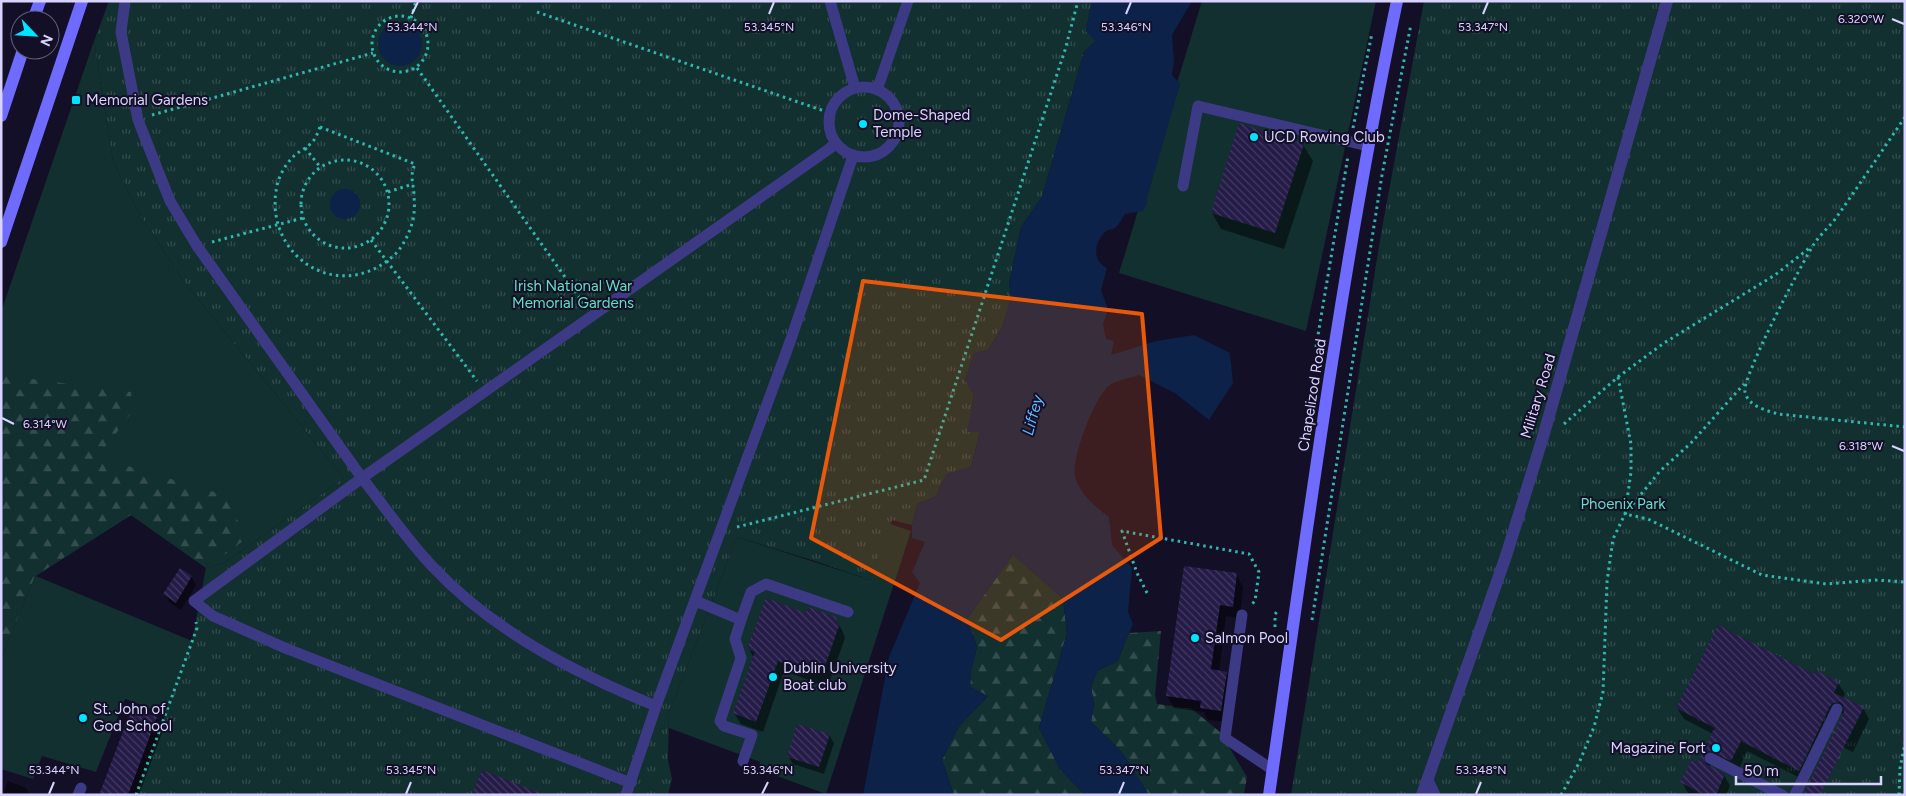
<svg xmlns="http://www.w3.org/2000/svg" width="1906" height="796" font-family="Figtree,sans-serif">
	<defs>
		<pattern id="forest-firs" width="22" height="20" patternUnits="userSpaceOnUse" patternTransform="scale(1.25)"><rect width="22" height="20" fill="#12302f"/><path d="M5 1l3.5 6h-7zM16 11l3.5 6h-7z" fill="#344d4e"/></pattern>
		<pattern id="park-tufts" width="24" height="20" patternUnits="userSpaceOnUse" patternTransform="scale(1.25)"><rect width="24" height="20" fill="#12302f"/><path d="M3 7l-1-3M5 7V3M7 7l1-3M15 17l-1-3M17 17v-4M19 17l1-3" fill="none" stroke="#344d4e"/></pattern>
		<pattern id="building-back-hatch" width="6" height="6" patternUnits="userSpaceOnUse" patternTransform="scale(1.25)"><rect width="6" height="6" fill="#241b47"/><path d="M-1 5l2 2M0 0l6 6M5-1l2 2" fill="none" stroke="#433b63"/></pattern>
	</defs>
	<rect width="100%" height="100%" fill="#130f26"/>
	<!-- green -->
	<path fill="#12302f" d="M1202 1H1376L1306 331 1119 273Z
		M94 41 113 161 140 215 185 283 344 478 224 563 206 568 131 515 36 576 192 641 166 714 125 699 96 772 42 756 33 779 1 769V659L35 576 1 562V312Z
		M890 524 911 531 826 794 758 769 760 762 669 728V713L737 537 870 580Z"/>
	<!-- forest -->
	<path fill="url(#forest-firs)" d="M1 375 131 392 133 411 98 457 224 495 247 538 206 568 131 515 35 576 1 659Z
		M1013 554 1063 599 1067 633 1039 728 1060 769 1085 795H954L942 760 959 726 988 696 970 687 971 671 977 647 967 619Z
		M1161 631 1155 695 1157 704 1192 709 1220 732 1247 777 1244 795H1149L1121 751 1091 722 1094 704 1091 687 1097 671 1118 660 1129 633Z"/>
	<!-- park -->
	<path fill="url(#park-tufts)" d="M109 1H1092L1086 31 1096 41 1084 52 1042 197 1021 227 1009 284 1011 296 1003 325 988 350 974 353 965 380 974 395 968 432H980L971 467 947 474 935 497 917 504 912 525 892 520 870 580 815 561 737 537 669 713 668 760 672 779 668 795H136L192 641 206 568 224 563 344 478 185 283 140 215 113 161 94 41Z
		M1424 1H1905V795H1291L1381 234Z"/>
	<!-- water -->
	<path fill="#0c2248" d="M1092 1H1192L1172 35 1174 62 1172 75 1180 84 1147 198V204L1143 211 1125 214C1122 218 1120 224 1116 227 1114 230 1108 229 1105 232 1094 243 1092 261 1107 268L1101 290 1108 309 1103 324 1106 339 1114 341 1111 355 1156 341 1194 335 1230 353 1233 383 1209 420 1175 393 1139 375C1131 378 1117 380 1110 385 1095 395 1071 459 1075 476 1079 494 1096 507 1109 517L1112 545 1132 568 1128 612 1133 624 1117 662 1097 671 1091 687 1094 704 1091 722 1121 751 1149 795H1085L1060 769 1039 728 1067 633 1063 599 1013 555 967 619 977 647 971 671 970 687 988 696 959 726 942 760 954 795H863L889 657 920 583 912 572 925 542 912 538V525L917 504 935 497 947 474 971 467 980 432H967L974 395 965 380 974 353 988 350 1003 325 1011 296 1009 284 1021 227 1042 197 1084 52 1095 41 1086 31Z
		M378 44a22 22 0 1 1 44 0a22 22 0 1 1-44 0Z
		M330 204a15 15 0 1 1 30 0a15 15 0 1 1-30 0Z"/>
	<!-- shadow -->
	<path fill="#0007" d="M1303 145 1313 161 1284 249 1221 229 1212 213Z
		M180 570 192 577 196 585 181 610 169 602 165 594Z
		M1236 574 1243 587 1240 618 1226 616 1219 672 1226 673 1233 685 1228 722 1208 720 1204 712 1174 708 1167 696Z
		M807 614 835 618 842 630 845 638 830 680 822 685 784 671 763 732 741 724 734 713 754 658 749 649Z
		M1816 672 1838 683 1845 694 1843 698 1863 708 1869 719 1853 752 1840 746 1844 713 1839 714 1802 779 1747 751 1738 771 1712 763 1709 767 1724 775 1730 786 1727 793 1729 795 1688 793 1682 782 1698 764 1713 734 1684 719 1677 708 1814 675Z
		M156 718 163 730 139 795H101Z
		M829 735 834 743 824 774 793 764 788 756Z
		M8 781 26 788 30 795H3Z"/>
	<!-- building -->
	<path fill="url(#building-back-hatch)" d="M1239 123 1304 144 1275 233 1211 213Z
		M1184 566 1237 573 1233 607 1220 605 1211 669 1227 672 1221 711 1200 708 1201 701 1166 696Z
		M180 568 192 576 176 603 163 594Z
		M766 598 806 613 808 607 836 617 839 626 824 669 815 675 778 661 756 722 733 713 755 652 747 649Z
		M1718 625 1814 674 1815 670 1839 682 1834 693 1864 707 1820 795H1803L1844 712 1843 705 1840 702 1833 703 1830 706 1799 771 1741 741 1731 761 1710 751 1703 755 1706 764 1725 774 1716 795H1704L1680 782 1692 760 1698 762 1715 728 1676 708Z
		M132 708 157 717 128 795H99Z
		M797 724 830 734 819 767 787 757Z
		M482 770 543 794V795H472Z"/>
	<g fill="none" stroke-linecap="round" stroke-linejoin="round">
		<!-- path -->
		<path stroke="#2fb8b0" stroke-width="3" stroke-dasharray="2.5 4" stroke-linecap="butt" d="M537 12 830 113
			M372 44a28 28 0 1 1 56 0a28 28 0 1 1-56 0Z
			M411 18 416 1
			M417 68 584 304
			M152 115 373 53
			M1905 117C1882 151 1859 185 1836 218 1829 227 1820 235 1814 244 1803 261 1741 379 1745 392 1748 406 1765 410 1778 414L1905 427
			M320 127 415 164C409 178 414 183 414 197 416 215 411 232 401 247 395 256 386 262 378 267 324 296 267 249 276 191 277 180 284 166 292 158 298 151 308 148 313 141 316 138 318 132 320 127Z
			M1353 128 1372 33
			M305 148 321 168
			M301 204a44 44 0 1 1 88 0a44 44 0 1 1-88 0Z
			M388 192 413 184
			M371 240 477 381
			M212 242 303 218
			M1316 347 1348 156
			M1618 377 1631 444V472L1625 514 1648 519 1762 575 1826 584 1875 580 1905 582
			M1564 424 1618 377 1664 343 1775 275 1812 246
			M737 527 924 480 1065 50 1078 1
			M1147 593 1137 573 1122 531 1249 554 1259 572 1255 601 1251 605
			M1312 620 1382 175 1411 24
			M1275 627V614L1279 610
			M136 795 197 628 196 622
			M1561 795 1579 763 1594 727 1603 692 1607 582 1613 539 1625 514 1660 471 1691 443 1744 384
			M1899 795 1900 768 1905 743"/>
		<!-- service -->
		<path stroke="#3d3a85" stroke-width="11" d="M125 1 121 32 138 120 170 201 197 246 362 478 194 601 213 616 285 648 631 783
			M830 1 855 88
			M829 122a35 35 0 1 1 70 0a35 35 0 1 1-70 0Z
			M877 90 908 1
			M1183 186 1198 106 1368 146
			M696 601 741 620 735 639 741 658 720 721 724 726 752 735 743 761
			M1242 615 1225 738 1273 770
			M741 620 751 592 766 584 848 612
			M656 706C575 673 494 632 433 567 407 540 385 507 362 478L836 144
			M1710 758 1782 795
			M1428 780 1435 795
			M78 795 81 788
			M626 795 656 706 791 339 853 156
			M1795 795 1837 709"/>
		<!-- minor -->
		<path stroke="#3d3a85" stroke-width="12" d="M1422 795 1506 556 1543 437 1667 1"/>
		<!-- secondary -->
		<path stroke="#6f6bff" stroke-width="12" d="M33 20 40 1
			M1 116 23 50
			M1 242 82 1
			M1269 795C1307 530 1342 263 1397 1"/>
	</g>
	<!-- marked area -->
	<path fill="#e8590c" fill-opacity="0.2" stroke="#e8590c" stroke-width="4" stroke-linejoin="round" d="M863 281 1142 314 1161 538 1001 640 811 538Z"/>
	<!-- ticks -->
	<path fill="none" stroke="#d9d4ff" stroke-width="2" d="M412 14 418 2M769 14 774 2M1126 14 1131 2M1483 14 1488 2M1892 19 1904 24M2 418 14 424M1892 446 1904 451M49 794 54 782M406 794 411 782M762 794 768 782M1119 794 1124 782M1476 794 1481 782"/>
	<!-- markers -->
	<g fill="#00e5ff" stroke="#130f26" stroke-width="2">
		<rect x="71" y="95" width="10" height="10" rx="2.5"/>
		<circle cx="863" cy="124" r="5"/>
		<circle cx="1254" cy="137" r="5"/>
		<circle cx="1195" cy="638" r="5"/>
		<circle cx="773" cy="677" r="5"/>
		<circle cx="83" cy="718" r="5"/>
		<circle cx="1716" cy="748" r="5"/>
	</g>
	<g text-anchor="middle" stroke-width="4" stroke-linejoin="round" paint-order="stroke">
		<!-- poi labels -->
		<g font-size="15" fill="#d9d4ff" stroke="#130f26" text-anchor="start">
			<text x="86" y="105">Memorial Gardens</text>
			<text x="873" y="120">Dome-Shaped<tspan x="873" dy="17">Temple</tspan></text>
			<text x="1264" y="142">UCD Rowing Club</text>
			<text x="1205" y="643">Salmon Pool</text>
			<text x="783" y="673">Dublin University<tspan x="783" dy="17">Boat club</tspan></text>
			<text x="93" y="714">St. John of<tspan x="93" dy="17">God School</tspan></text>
			<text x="1706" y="753" text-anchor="end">Magazine Fort</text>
		</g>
		<!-- park labels -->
		<g font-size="15" fill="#5fe0c0" stroke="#130f26">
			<text x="573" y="291">Irish National War<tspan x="573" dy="17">Memorial Gardens</tspan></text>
			<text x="1623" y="509">Phoenix Park</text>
		</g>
		<!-- street labels -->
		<g font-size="15" fill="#d9d4ff" stroke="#130f26">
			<text transform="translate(1312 395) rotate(-81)" y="5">Chapelizod Road</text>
			<text transform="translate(1538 396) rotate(-73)" y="5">Military Road</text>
		</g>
		<!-- water labels -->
		<g font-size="16" font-style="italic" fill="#62b6ff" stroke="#130f26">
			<text transform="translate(1032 415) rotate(-75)" y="6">Liffey</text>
		</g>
	</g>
	<g font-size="12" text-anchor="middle" fill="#d9d4ff" stroke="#130f26" stroke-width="4" stroke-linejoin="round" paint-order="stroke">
		<text x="1861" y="23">6.320°W</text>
		<text x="412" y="31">53.344°N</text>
		<text x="769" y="31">53.345°N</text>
		<text x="1126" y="31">53.346°N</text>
		<text x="1483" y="31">53.347°N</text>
		<text x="45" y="428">6.314°W</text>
		<text x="1861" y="450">6.318°W</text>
		<text x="1124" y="774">53.347°N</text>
		<text x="54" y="774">53.344°N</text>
		<text x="411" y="774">53.345°N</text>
		<text x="768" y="774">53.346°N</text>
		<text x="1481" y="774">53.348°N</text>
	</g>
	<!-- border -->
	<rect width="1906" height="796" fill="none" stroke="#d9d4ff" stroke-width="5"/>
	<!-- north arrow -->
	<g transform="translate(35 35) rotate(115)"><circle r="24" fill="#130f26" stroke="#625e7d"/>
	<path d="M0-4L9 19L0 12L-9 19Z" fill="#00e5ff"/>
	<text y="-8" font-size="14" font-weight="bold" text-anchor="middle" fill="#d9d4ff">N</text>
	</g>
	<!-- scale -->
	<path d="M1736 776v8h145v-8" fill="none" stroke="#d9d4ff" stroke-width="2.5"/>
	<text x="1744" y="776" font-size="15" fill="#d9d4ff" stroke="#130f26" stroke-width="4" paint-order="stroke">50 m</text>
</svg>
